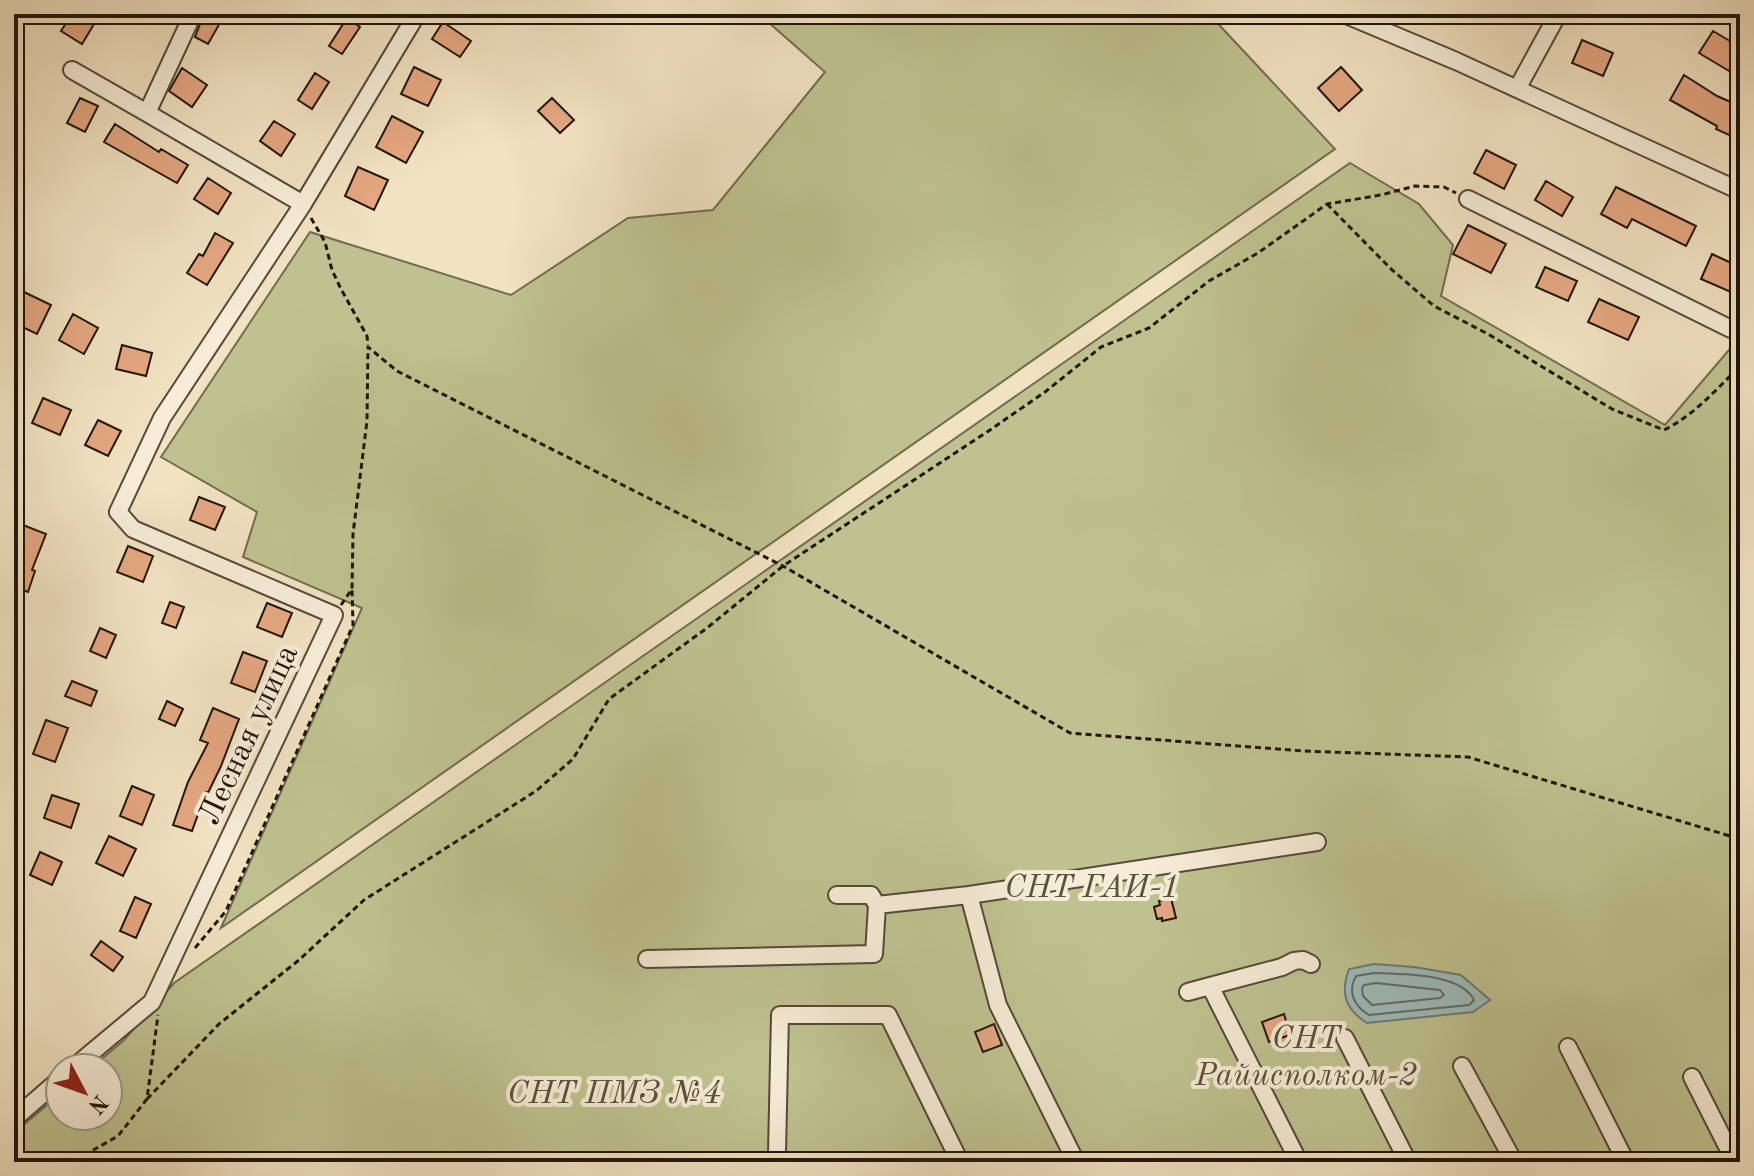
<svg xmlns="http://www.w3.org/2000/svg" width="1754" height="1176" font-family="'Old Standard TT',serif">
	<rect width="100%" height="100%" fill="#f1e2c2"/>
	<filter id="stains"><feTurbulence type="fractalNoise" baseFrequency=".0025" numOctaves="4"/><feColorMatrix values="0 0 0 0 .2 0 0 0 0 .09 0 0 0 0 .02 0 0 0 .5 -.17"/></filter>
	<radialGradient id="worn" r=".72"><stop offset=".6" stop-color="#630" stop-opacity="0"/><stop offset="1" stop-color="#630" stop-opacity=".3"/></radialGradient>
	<!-- green -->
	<path fill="#bfc290" stroke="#706c4f" stroke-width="2" d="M759 14H1209L1335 149 221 928 362 608 243 557 257 512 161 457 310 232 511 295 628 218 713 210 825 72Z
		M1350 163 1419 204 1453 245 1441 296 1665 425 1740 337V1162H14V1133L60 1094V1116H108V1068H91L124 1040 174 983Z"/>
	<!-- water -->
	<path fill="#9ebcbd" stroke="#6c7977" stroke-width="2" d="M1374 964 1414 967 1461 975 1490 1000 1473 1012 1367 1023C1345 1009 1340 993 1349 969Z"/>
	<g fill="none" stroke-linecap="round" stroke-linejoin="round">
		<!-- shore -->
		<path stroke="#606866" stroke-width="2" d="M1374 973C1402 974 1461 973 1474 1000L1469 1005 1369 1015C1354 1006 1347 992 1356 976Z
			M1376 983 1440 990 1444 995 1440 998 1372 1005 1363 996 1362 988 1364 985Z"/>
	</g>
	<!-- building -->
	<path fill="#e4a781" stroke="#22150e" stroke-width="2" d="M72 14H100L82 44 61 31Z
		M204 14H225L208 44 195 37Z
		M347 18 360 27 342 54 329 46Z
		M443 22 471 41 460 57 432 39Z
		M1713 31 1740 47V53L1729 71 1699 53Z
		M1582 40 1613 53 1603 76 1572 63Z
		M414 67 441 80 428 106 401 94Z
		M1341 67 1362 90 1339 111 1318 88Z
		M182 68 207 85 192 107 169 91Z
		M315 73 329 82 312 109 298 100Z
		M1684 75 1717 96 1740 106V140L1716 129 1717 126 1670 100Z
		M80 98 98 106 85 132 67 123Z
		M552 98 574 120 560 133 538 111Z
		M392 116 423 132 406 163 376 147Z
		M274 121 295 134 281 156 260 141Z
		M115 124 159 152 161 149 188 165 177 183 104 142Z
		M1486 150 1516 165 1504 189 1474 173Z
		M358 167 388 180 374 210 345 196Z
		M208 178 231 193 218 214 194 199Z
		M1546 181 1573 197 1562 216 1535 200Z
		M1616 187 1696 226 1686 246 1632 219 1627 228 1601 214Z
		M1468 225 1506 244 1491 273 1453 254Z
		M215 233 233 243 207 285 187 273 199 254 203 256Z
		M1712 254 1740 267V296L1701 279Z
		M1545 267 1577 281 1568 301 1536 287Z
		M24 292 51 305 37 334 14 323V312Z
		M1599 299 1639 317 1628 340 1588 322Z
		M73 314 98 328 84 354 59 340Z
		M122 345 152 353 146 376 116 369Z
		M43 398 71 410 60 435 32 423Z
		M98 420 121 431 108 456 85 445Z
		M199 497 225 507 215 530 190 520Z
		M23 525 46 534 32 570 35 571 28 592 14 587V549Z
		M128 546 153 556 143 582 117 572Z
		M170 602 184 607 176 628 162 623Z
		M267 603 292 613 282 637 257 627Z
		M100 628 116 635 106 658 90 651Z
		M243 652 267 661 255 692 231 683Z
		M72 681 97 691 91 706 65 696Z
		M167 701 183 709 175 726 159 719Z
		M213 708 239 719 221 766 208 793 206 792 192 831 173 825 188 782 208 743 200 740Z
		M46 720 68 728 55 762 33 754Z
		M132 786 154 795 142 825 120 816Z
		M52 795 79 804 71 828 44 818Z
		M109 836 136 849 123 876 96 863Z
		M40 852 62 862 52 885 30 875Z
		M135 897 151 904 136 938 120 931Z
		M1171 898 1176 918 1162 921V918L1157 919 1154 907 1160 905 1159 901Z
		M101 941 123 957 113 971 91 955Z
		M1284 1014 1290 1035 1269 1042 1262 1022Z
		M994 1024 1002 1045 983 1052 975 1032Z"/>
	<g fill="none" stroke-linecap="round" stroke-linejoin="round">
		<defs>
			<path id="minor" d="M193 14 147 113 303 204
				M1344 14 1456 61 1740 191
				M72 70 147 113
				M1517 89 1558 14
				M1468 199 1731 329H1740
				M837 895H871L877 905 969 895 1317 842
				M969 895 998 1005 1076 1162
				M647 959 874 954 877 905
				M1188 992 1210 986
				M1345 1038 1408 1162
				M1568 1047 1626 1162
				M1462 1066 1514 1162
				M73 1068 152 1002 334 615 133 529 118 512 162 418 303 204 417 14
				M1692 1077 1735 1162
				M14 1119 60 1079
				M777 1153 780 1015H888L960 1162
				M1299 1162 1210 986 1282 967 1294 961 1303 960 1311 964"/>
		</defs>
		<!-- minor casing -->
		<use href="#minor" stroke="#56483b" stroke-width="20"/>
		<!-- path -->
		<path stroke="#22150e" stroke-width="3" stroke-dasharray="6 4" stroke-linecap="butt" d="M1327 204 1391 269 1434 306 1488 334 1612 409 1664 430C1694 415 1717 389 1740 366
			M311 218 325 242 332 270 341 289 367 336 368 345
			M341 605 352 589 353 534 367 421 368 347 397 371 783 566 1070 733 1303 751 1468 757 1740 839
			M195 948 226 911 353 625 352 590
			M147 1099 219 1024 299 960 364 900 536 791 573 759 609 699 707 628 783 566 987 432 1045 392 1101 347 1149 328 1209 281 1258 253 1327 204 1381 195 1415 186 1444 187 1456 193
			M77 1162 81 1157 118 1136 147 1099 158 1015"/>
		<!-- minor -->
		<use href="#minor" stroke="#f6ecd7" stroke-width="16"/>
	</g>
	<g text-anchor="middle" stroke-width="8" stroke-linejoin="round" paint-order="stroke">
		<!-- street labels -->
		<g font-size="32" fill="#22150e" stroke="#f6ecd7">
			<text transform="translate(247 734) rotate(-65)" y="11">Лесная улица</text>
		</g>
		<!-- park labels -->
		<g font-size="32" font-style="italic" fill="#59523c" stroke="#f6ecd7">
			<text x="1092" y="897">СНТ ГАИ-1</text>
			<text x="1306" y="1048">СНТ<tspan x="1306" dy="37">Райисполком-2</tspan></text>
			<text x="614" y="1103">СНТ ПМЗ №4</text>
		</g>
	</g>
	<!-- margin -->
	<rect width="1754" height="1176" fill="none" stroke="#f1e2c2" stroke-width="48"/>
	<rect x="16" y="16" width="1722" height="1144" fill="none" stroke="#22150e" stroke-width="4"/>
	<rect x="24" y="24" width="1706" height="1128" fill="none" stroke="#22150e" stroke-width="2"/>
	<!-- north arrow -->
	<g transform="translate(84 1092) rotate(131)"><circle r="38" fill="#f6ecd7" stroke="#a19687" stroke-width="2"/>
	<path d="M0-6L14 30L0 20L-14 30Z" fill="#8f2418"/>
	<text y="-12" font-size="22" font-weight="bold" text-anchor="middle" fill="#22150e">N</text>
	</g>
	<rect width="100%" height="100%" filter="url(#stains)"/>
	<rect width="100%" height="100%" fill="url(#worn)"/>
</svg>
